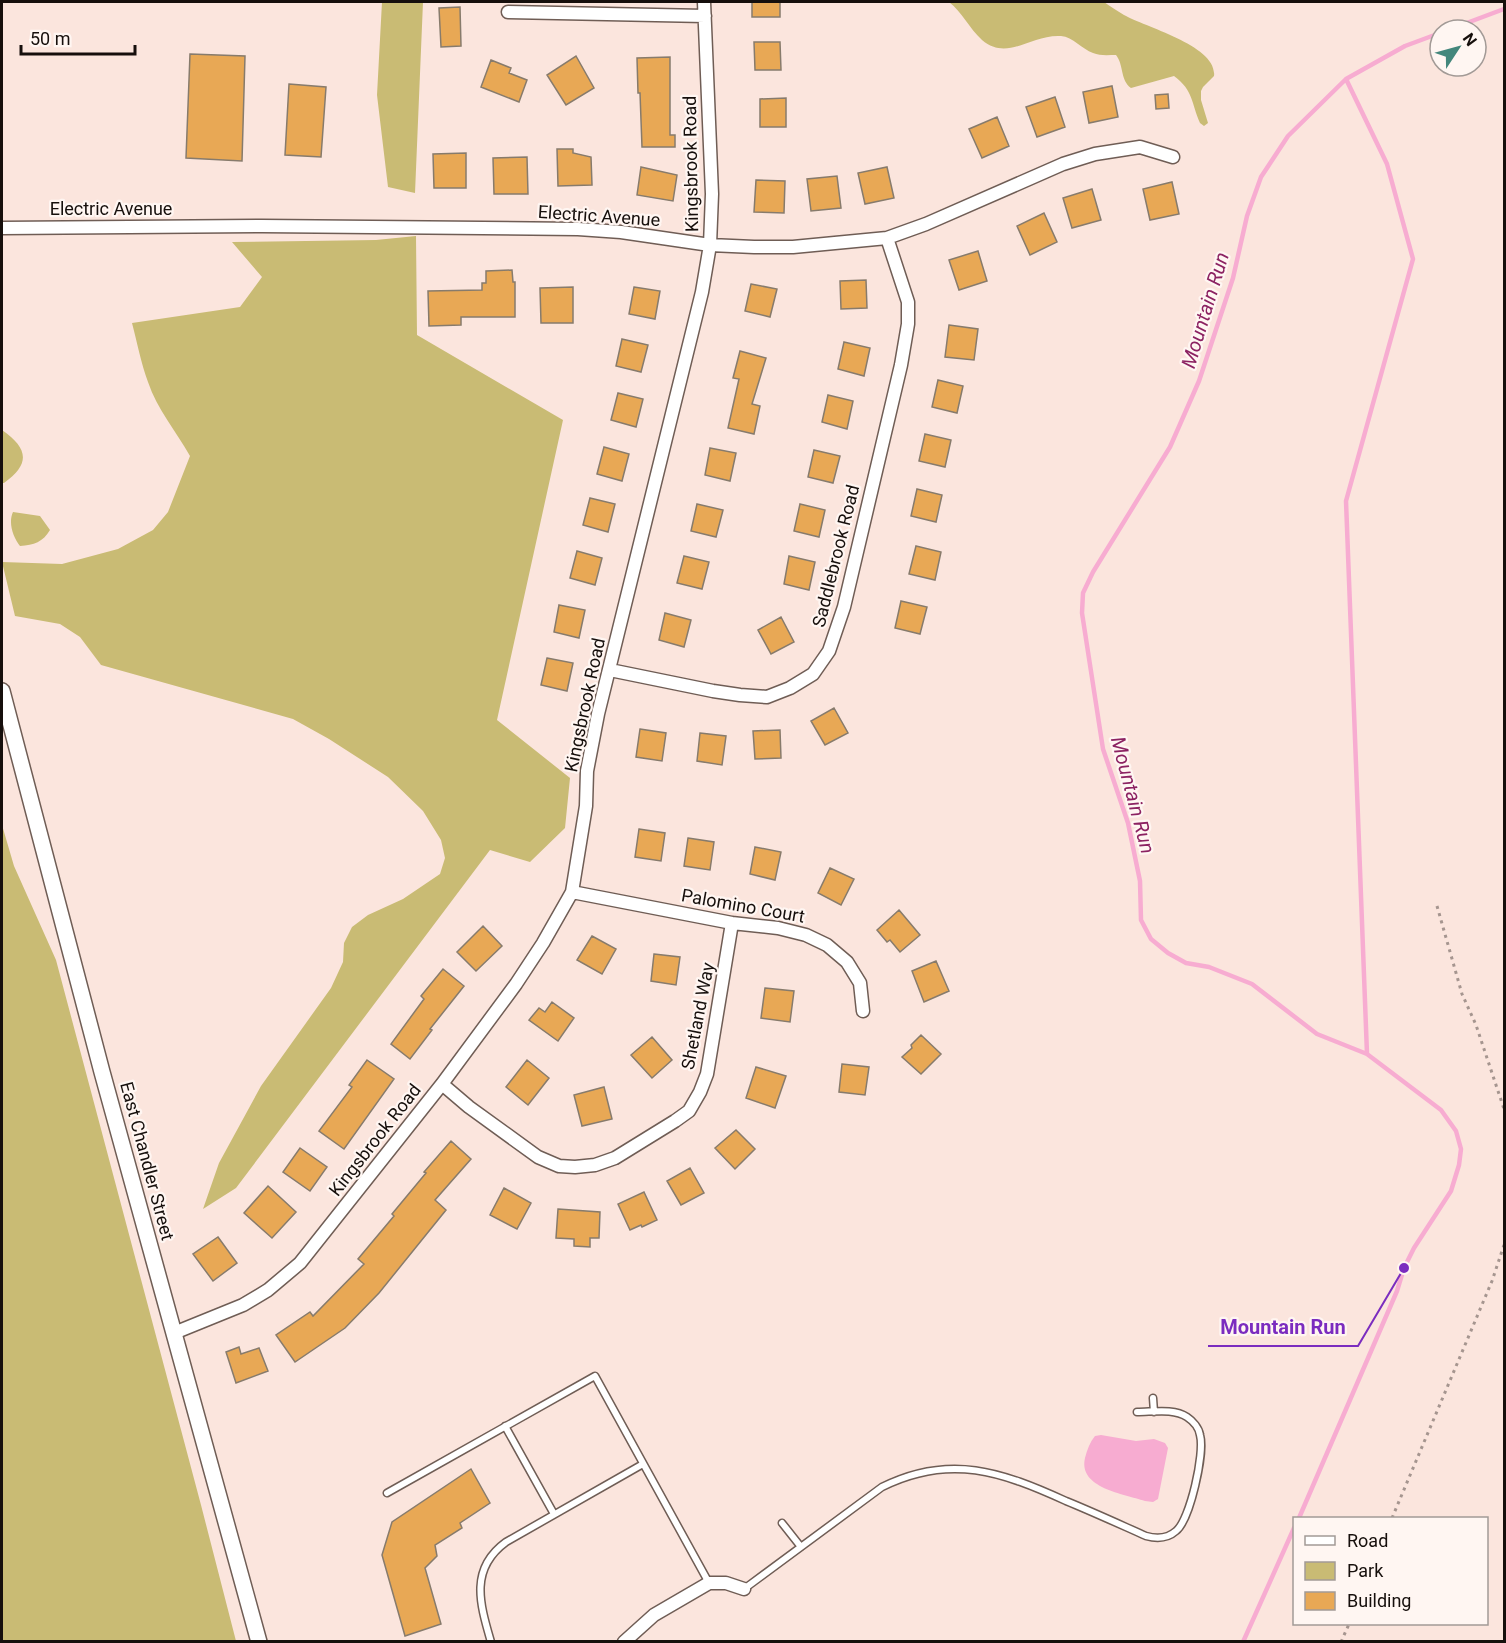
<svg xmlns="http://www.w3.org/2000/svg" width="1506" height="1643" font-family="Roboto,sans-serif">
	<rect width="100%" height="100%" fill="#fbe5dd"/>
	<!-- green -->
	<path fill="#c9bb74" d="M382 2H423L415 193 388 187 377 95Z
		M949 2H1104C1110 6 1117 11 1124 15 1145 27 1218 46 1214 76L1203 87 1201 91V100L1208 123 1204 126 1200 123C1191 103 1194 91 1174 76L1131 88C1120 80 1124 65 1116 55 1108 55 1100 56 1093 53 1082 49 1073 37 1061 36 1031 34 1008 62 982 40 969 28 962 12 949 2Z
		M416 236 417 335 563 420 497 720 570 778 565 828 530 862 490 850 236 1188 203 1209 219 1163 261 1086 331 988 343 962 344 943 352 927 368 915 403 899 440 874 445 858 441 840 423 811 388 777 329 739 293 719 101 665 80 637 60 624 15 616 2 562 62 564 118 549 153 530 168 512 190 456C176 431 157 409 148 382 141 363 137 342 132 323L240 307 262 277 232 242 376 240Z
		M2 430C28 448 31 464 4 483H2Z
		M13 512 40 516 50 530C43 542 34 545 20 546 13 537 8 523 13 512Z
		M2 825 14 866 56 960 201 1505 236 1641H2Z"/>
	<!-- water -->
	<path fill="#f7acd1" d="M1101 1435 1136 1441 1154 1439 1165 1443 1168 1448 1158 1499 1153 1502 1145 1501C1124 1494 1078 1488 1085 1458 1087 1450 1090 1442 1095 1436Z"/>
	<g fill="none" stroke-linecap="round" stroke-linejoin="round">
		<!-- stream -->
		<path stroke="#f7acd1" stroke-width="4.5" d="M1448 30 1504 9
			M1346 79 1387 164 1413 259 1346 501 1367 1054
			M1299 1518 1397 1291 1404 1268 1414 1248 1451 1191 1459 1165 1461 1149 1456 1131 1441 1110 1367 1054 1317 1034 1252 984 1209 967 1186 963 1168 953 1151 939 1141 920 1140 881 1128 823 1103 749 1082 613 1083 593 1093 572 1170 447 1199 381 1233 278 1247 216 1261 177 1288 136 1346 79 1405 46 1440 33
			M1243 1642 1294 1528"/>
	</g>
	<!-- building -->
	<path fill="#e8a855" stroke="#877b6c" stroke-width="1.5" d="M752 2H780V17H752Z
		M460 7 461 46 441 47 439 8Z
		M754 42H780L781 70H755Z
		M190 54 245 56 242 161 186 158Z
		M576 56 594 88 566 105 547 75Z
		M670 57V135H675V147H642L640 93H638L637 58Z
		M491 60 511 68 509 73 527 80 519 102 481 87Z
		M289 84 326 87 321 157 285 155Z
		M1112 86 1118 117 1089 123 1083 92Z
		M1168 94 1169 108 1156 109 1155 95Z
		M1055 97 1065 127 1037 137 1026 107Z
		M786 98V127H760V99Z
		M997 117 1009 146 982 158 969 129Z
		M557 149H573V153L591 157 592 185 558 186Z
		M466 153V188H434L433 154Z
		M527 157 528 194H494L493 158Z
		M641 167 677 175 673 201 637 195Z
		M887 167 894 198 865 204 858 173Z
		M837 176 841 208 811 211 807 179Z
		M756 180 785 181 784 213 754 212Z
		M1172 182 1179 214 1150 220 1143 189Z
		M1092 189 1101 220 1072 228 1063 198Z
		M1044 213 1057 242 1030 255 1017 226Z
		M978 251 987 281 959 290 949 260Z
		M512 270 513 282H515V317H461V325L429 326 428 291 482 290V283H486V271Z
		M866 280 867 308 841 309 840 281Z
		M751 284 777 289 770 317 745 311Z
		M573 287V323H541L540 288Z
		M634 287 660 291 655 319 629 314Z
		M949 325 978 329 974 360 945 357Z
		M622 339 648 345 641 372 616 366Z
		M844 342 870 348 864 376 838 369Z
		M740 351 766 358 752 404 760 406 754 434 728 428 739 379 733 378Z
		M938 380 963 386 957 413 932 407Z
		M618 393 643 399 636 427 611 420Z
		M828 395 853 401 847 429 822 422Z
		M925 434 951 440 945 467 919 461Z
		M604 447 629 454 622 481 597 474Z
		M710 448 736 453 730 481 705 475Z
		M814 450 840 456 833 483 808 477Z
		M917 489 942 495 936 522 911 516Z
		M590 498 615 504 608 532 583 525Z
		M697 504 723 510 716 537 691 531Z
		M800 504 825 510 819 537 794 531Z
		M916 546 941 552 935 580 909 574Z
		M577 551 602 558 595 585 570 578Z
		M684 556 709 562 702 589 677 583Z
		M789 556 815 562 809 590 784 584Z
		M901 601 927 607 920 634 895 628Z
		M559 605 585 610 579 638 554 632Z
		M665 613 691 620 684 647 659 640Z
		M781 617 794 642 771 654 758 630Z
		M547 658 573 663 567 691 541 685Z
		M834 708 848 733 825 745 811 721Z
		M640 729 666 733 662 761 636 757Z
		M780 730 781 758 755 759 753 731Z
		M700 733 726 736 722 765 697 761Z
		M639 829 665 833 661 861 635 857Z
		M688 838 714 842 710 870 684 866Z
		M755 847 781 852 775 880 750 874Z
		M830 868 854 879 841 905 818 893Z
		M899 910 920 935 900 952 890 940 887 942 877 930Z
		M483 926 502 946 476 971 457 952Z
		M592 936 616 949 602 974 577 960Z
		M654 954 680 957 676 985 651 981Z
		M936 961 949 991 924 1002 912 971Z
		M443 969 464 986 430 1029 432 1030 410 1059 391 1044 424 999 421 996Z
		M765 988 794 991 790 1022 761 1018Z
		M552 1002 574 1018 558 1041 529 1020 539 1008 545 1012Z
		M921 1035 941 1054 921 1074 902 1057 912 1048 911 1045Z
		M652 1037 672 1060 652 1078 631 1055Z
		M367 1060 394 1079 344 1149 319 1131 352 1087 349 1085Z
		M527 1060 549 1078 528 1105 506 1087Z
		M842 1064 869 1067 865 1095 839 1092Z
		M756 1067 786 1076 775 1108 746 1098Z
		M604 1087 612 1119 582 1126 574 1095Z
		M736 1130 755 1149 735 1169 715 1148Z
		M451 1141 471 1159 435 1200 446 1210 379 1293 345 1328 295 1362 276 1335 310 1312 313 1316 364 1264 358 1259 394 1216 392 1214 426 1173 424 1172Z
		M300 1148 327 1167 310 1191 283 1172Z
		M690 1168 704 1193 681 1205 667 1181Z
		M268 1186 296 1212 272 1238 244 1213Z
		M504 1188 531 1203 517 1229 490 1215Z
		M644 1192 657 1220 642 1227 641 1225 630 1230 618 1204Z
		M558 1209 600 1212 599 1238H590V1247L574 1246V1239L556 1238Z
		M218 1237 237 1263 213 1281 193 1254Z
		M239 1347 241 1354 259 1348 268 1371 236 1383 226 1352Z
		M471 1469 490 1503 460 1523 462 1528 435 1545 437 1556 425 1568 441 1624 405 1636 382 1555 392 1522Z"/>
	<g fill="none" stroke-linecap="round" stroke-linejoin="round">
		<defs>
			<path id="service" d="M1153 1398 1154 1412
				M505 1426 554 1514
				M387 1493 595 1376 709 1583
				M782 1523 801 1547
				M744 1589 882 1487C950 1453 1002 1472 1066 1501 1093 1512 1119 1524 1146 1536 1157 1539 1167 1539 1176 1531 1190 1520 1205 1453 1200 1435 1199 1428 1193 1421 1187 1417 1174 1408 1153 1412 1137 1412
				M491 1642C480 1604 469 1569 506 1542L643 1464"/>
			<path id="minor" d="M508 12 705 16
				M2 228 262 226 578 229 621 232 710 245 754 247H793L887 238 926 224 1063 164 1095 154 1140 147 1173 157
				M610 670 713 691 740 695 767 697 790 688 813 674 829 651 844 607 901 365 908 324V302L887 238
				M572 892 732 923 778 928 806 935 827 945 847 962 860 983 863 1011
				M442 1084 469 1107 538 1157 559 1166 575 1167 595 1165 615 1158 675 1121 689 1111 700 1092 707 1074 732 923
				M174 1333 243 1305 268 1290 300 1263 442 1084 516 984 543 943 572 892 586 806 587 771 598 714 702 292 710 245 712 194 704 2
				M624 1642 654 1615 709 1583H726L744 1589"/>
			<path id="tertiary" d="M2 691 102 1072 259 1642"/>
		</defs>
		<!-- service casing -->
		<use href="#service" stroke="#6f5d55" stroke-width="9"/>
		<!-- minor casing -->
		<use href="#minor" stroke="#6f5d55" stroke-width="15"/>
		<!-- tertiary casing -->
		<use href="#tertiary" stroke="#6f5d55" stroke-width="18"/>
		<!-- path -->
		<path stroke="#a5958f" stroke-width="3" stroke-dasharray="3 4.5" stroke-linecap="butt" d="M1437 906 1462 994 1476 1025 1504 1109
			M1392 1518 1492 1281 1504 1245
			M1341 1642 1349 1624"/>
		<!-- service -->
		<use href="#service" stroke="#fff" stroke-width="6"/>
		<!-- minor -->
		<use href="#minor" stroke="#fff" stroke-width="12"/>
		<!-- tertiary -->
		<use href="#tertiary" stroke="#fff" stroke-width="15"/>
	</g>
	<g text-anchor="middle" stroke-width="4.5" stroke-linejoin="round" paint-order="stroke">
		<!-- street labels -->
		<g font-size="18" fill="#160f0c" stroke="#fff6f2">
			<text transform="translate(691 164) rotate(-91)" y="6">Kingsbrook Road</text>
			<text x="111" y="215">Electric Avenue</text>
			<text transform="translate(599 216) rotate(4)" y="6">Electric Avenue</text>
			<text transform="translate(836 556) rotate(-76)" y="6">Saddlebrook Road</text>
			<text transform="translate(585 705) rotate(-78)" y="6">Kingsbrook Road</text>
			<text transform="translate(743 906) rotate(10)" y="6">Palomino Court</text>
			<text transform="translate(698 1016) rotate(-79)" y="6">Shetland Way</text>
			<text transform="translate(375 1140) rotate(-52)" y="6">Kingsbrook Road</text>
			<text transform="translate(147 1161) rotate(75)" y="6">East Chandler Street</text>
		</g>
		<!-- water labels -->
		<g font-size="20" font-style="italic" fill="#8c2262" stroke="#fff6f2">
			<text transform="translate(1205 310) rotate(-73)" y="7">Mountain Run</text>
			<text transform="translate(1133 795) rotate(75)" y="7">Mountain Run</text>
		</g>
	</g>
	<!-- callouts -->
	<path fill="none" stroke="#7b2cbf" stroke-width="2" d="M1404 1268L1358 1346H1208"/>
	<circle fill="#7b2cbf" stroke="#fff6f2" stroke-width="2" cx="1404" cy="1268" r="6"/>
	<g font-size="20" text-anchor="middle" font-weight="bold" fill="#7b2cbf" stroke="#fff6f2" stroke-width="4.5" stroke-linejoin="round" paint-order="stroke">
		<text x="1283" y="1334">Mountain Run</text>
	</g>
	<!-- border -->
	<rect width="1506" height="1643" fill="none" stroke="#160f0c" stroke-width="6"/>
	<!-- legend -->
	<rect x="1293" y="1517" width="195" height="108" fill="#fff6f2" stroke="#a29a96" stroke-width="1.5"/>
	<rect x="1305" y="1536" width="30" height="9" fill="#ffffff" stroke="#a29a96" stroke-width="1.5"/>
	<text x="1347" y="1547" font-size="18" fill="#160f0c">Road</text>
	<rect x="1305" y="1562" width="30" height="18" fill="#c9bb74" stroke="#a29a96" stroke-width="1.5"/>
	<text x="1347" y="1577" font-size="18" fill="#160f0c">Park</text>
	<rect x="1305" y="1592" width="30" height="18" fill="#e8a855" stroke="#a29a96" stroke-width="1.5"/>
	<text x="1347" y="1607" font-size="18" fill="#160f0c">Building</text>
	<!-- north arrow -->
	<g transform="translate(1458 48) rotate(54)"><circle r="28" fill="#fff6f2" stroke="#a29a96" stroke-width="1.5"/>
	<path d="M0-4.5L10 22L0 15L-10 22Z" fill="#43877c"/>
	<text y="-9" font-size="16" font-weight="bold" text-anchor="middle" fill="#160f0c">N</text>
	</g>
	<!-- scale -->
	<path d="M21 45v9h114v-9" fill="none" stroke="#160f0c" stroke-width="3"/>
	<text x="30" y="45" font-size="18" fill="#160f0c" stroke="#fff6f2" stroke-width="4.5" paint-order="stroke">50 m</text>
</svg>
